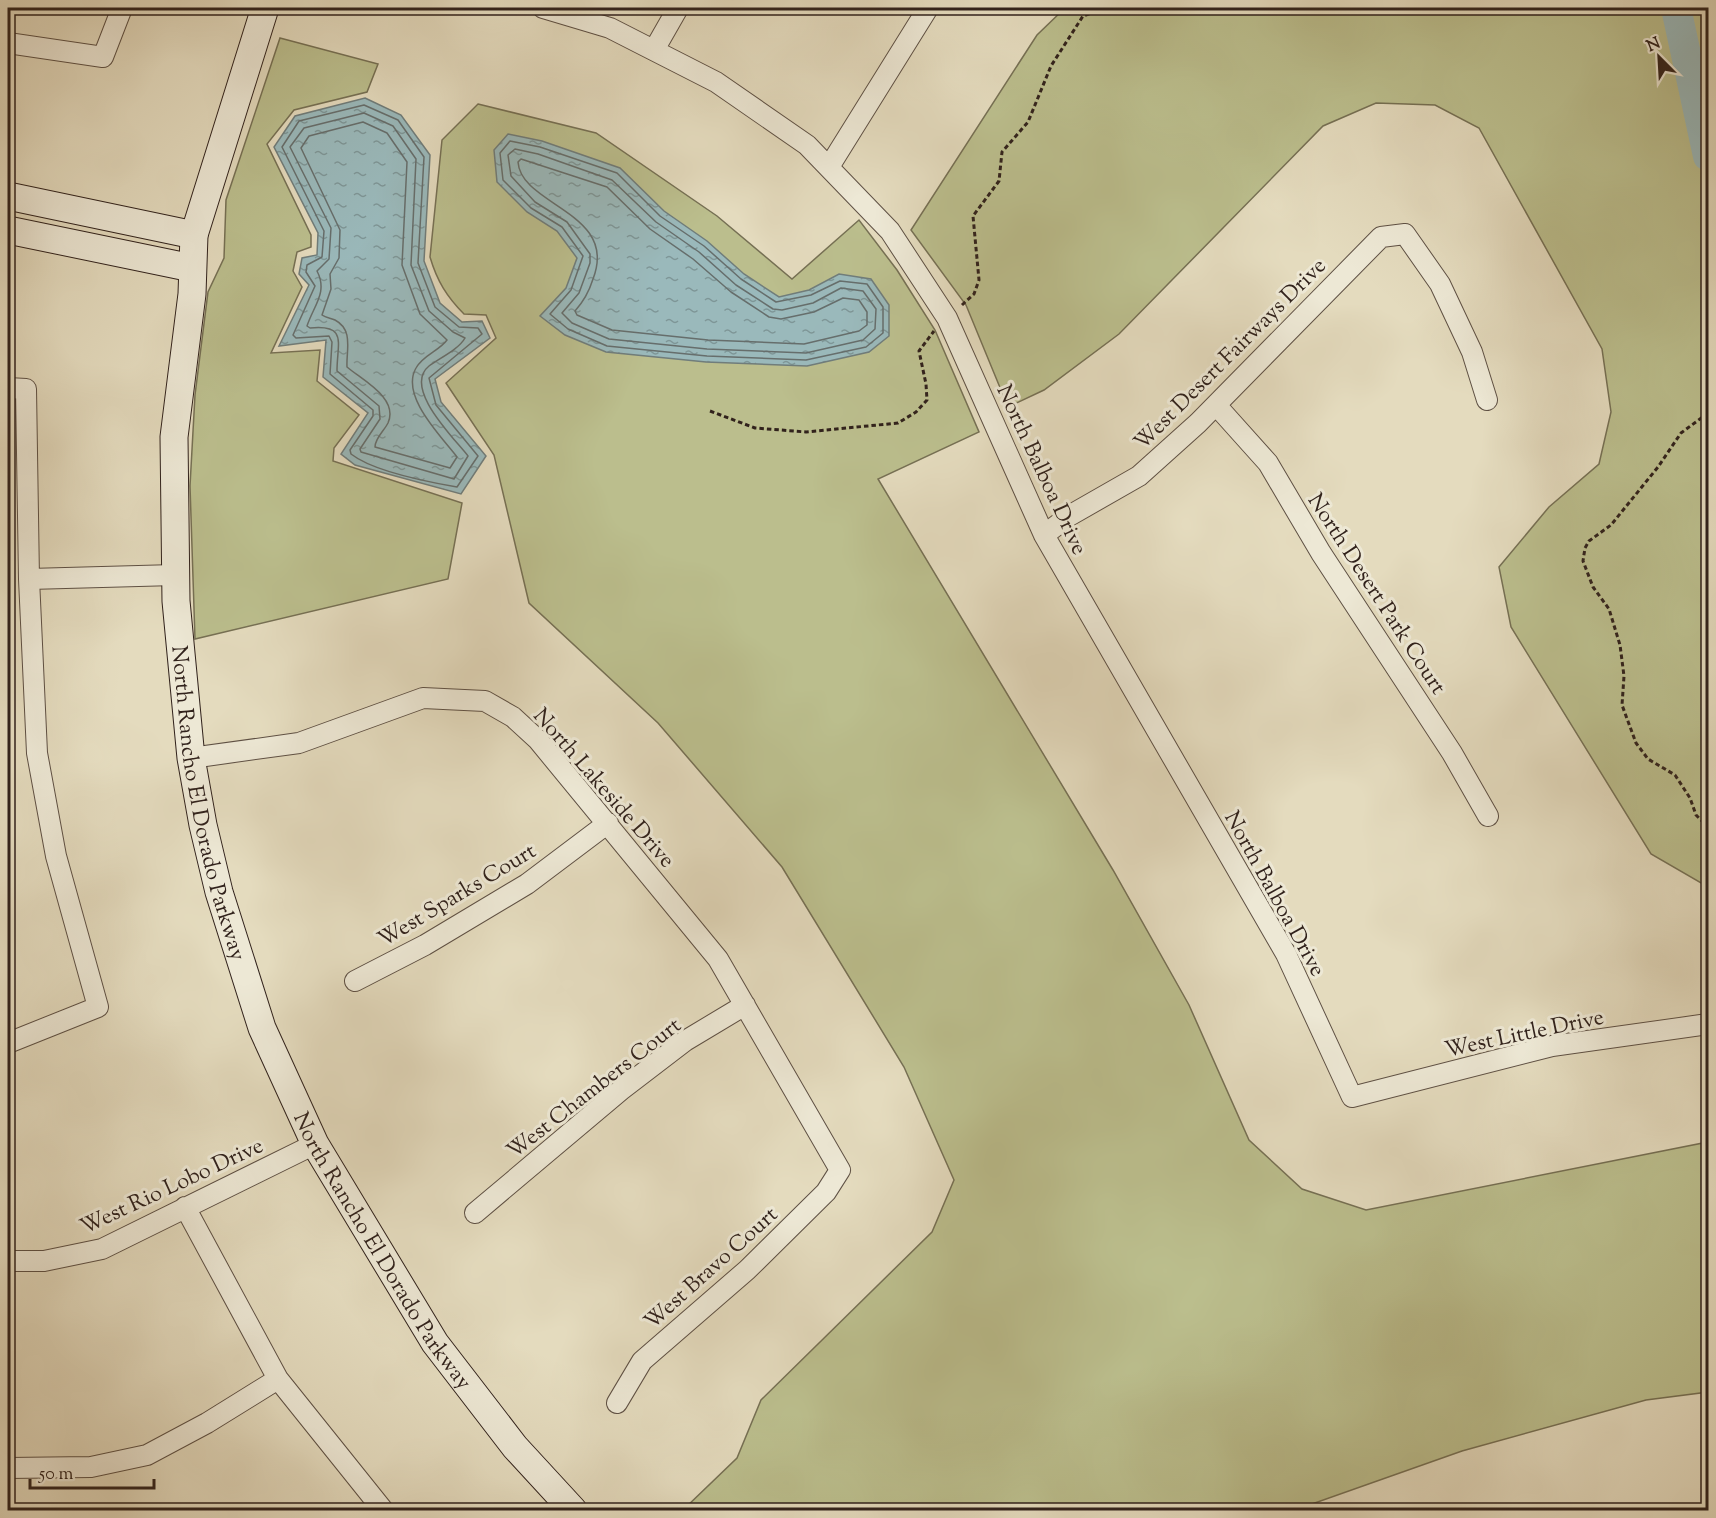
<svg xmlns="http://www.w3.org/2000/svg" width="1716" height="1518" font-family="'Sorts Mill Goudy',serif">
	<defs>
		<pattern id="water-ripples" width="26" height="14" patternUnits="userSpaceOnUse" patternTransform="scale(1.5)"><rect width="26" height="14" fill="#9ab9bb"/><path d="M2 4q2-2 4 0t4 0M15 11q2-2 4 0t4 0" fill="none" stroke="#7e9697"/></pattern>
	</defs>
	<rect width="100%" height="100%" fill="#e4dbbe"/>
	<filter id="stains"><feTurbulence type="fractalNoise" baseFrequency=".00333" numOctaves="4"/><feColorMatrix values="0 0 0 0 .2 0 0 0 0 .09 0 0 0 0 .02 0 0 0 .5 -.17"/></filter>
	<radialGradient id="worn" r=".72"><stop offset=".6" stop-color="#630" stop-opacity="0"/><stop offset="1" stop-color="#630" stop-opacity=".3"/></radialGradient>
	<!-- green -->
	<path fill="#bbbe8d" stroke="#767054" stroke-width="1.5" d="M1065 8H1708V887L1651 854 1511 627 1499 567 1549 507 1599 464 1611 412 1602 349 1479 128 1435 105 1376 103 1323 126 1119 334 1044 390 1008 407 966 305 911 230 1037 35Z
		M280 38 378 64 367 92 294 110 267 144 311 235V247L297 252 293 271 302 287 271 353 320 350 317 381 359 415 334 448 333 461 462 503 448 579 195 639 190 486 195 395 208 292 224 258 226 200Z
		M478 104 596 133 717 216 792 279 859 220 897 270 935 330 979 432 878 479 1113 870 1189 1005 1249 1140 1302 1189 1366 1210 1708 1142V1392L1646 1400 1462 1451 1295 1510H683L737 1458 761 1400 932 1232 954 1180 904 1067 782 867 658 723 529 603 494 455 446 383 496 338 486 315 464 314C447 297 437 281 430 257L442 140Z"/>
	<!-- water -->
	<path fill="url(#water-ripples)" stroke="#707d7b" stroke-width="1.5" d="M365 98 401 115 430 155 424 261 440 303 462 322 482 321 490 338 435 379 441 402 486 456 461 494 355 465 341 454 368 413 323 377 326 340 279 346 309 285 299 274 302 258 317 255 318 233 274 147 295 116Z
		M508 134 542 141 620 168 664 211 707 241 744 274 779 297 809 290 839 274 871 279 889 305V336L869 352 807 366 706 362 606 352 565 335 540 316 566 288 577 258 557 231 527 212 497 182 494 150Z"/>
	<g fill="none" stroke-linecap="round" stroke-linejoin="round">
		<!-- shore -->
		<path stroke="#666e6c" stroke-width="1.5" d="M364 105 398 120 424 157 418 263 435 307 459 327 478 328 482 334 429 378 436 405 478 456 457 487C428 482 374 472 351 454L350 450 373 416V410L330 374 332 342 329 336 296 338 293 335 315 286 306 272 307 265 322 257 324 231 282 147 299 121Z
			M364 113 393 126 416 159 411 265 429 311 453 332 465 338C459 349 440 358 429 366 402 388 455 439 468 456L454 479 361 452 360 449 380 419 379 406 337 371C337 343 348 324 310 328L307 326C314 305 328 292 317 271L329 259 331 228 290 147 304 128Z
			M363 122 387 133 407 162 402 265 420 314 447 340C439 351 423 355 416 368 400 396 441 436 457 457L450 468 375 447C375 438 384 431 388 423 399 398 362 380 347 367 346 351 354 330 335 320 331 318 326 318 322 315L331 289 330 274 339 258 340 230 301 148 309 136Z
			M510 141 540 147 617 173 660 216 704 246 741 279 776 302 811 295 840 281 867 284 883 307V333L866 347 806 360 707 356 607 346 568 329 550 314 571 290 583 256 562 227 531 208 503 180 500 153Z
			M515 149 538 154 612 180 656 222 699 252 736 285 773 309 782 310 813 303 841 288 863 291 876 309 875 329 863 340 806 353 707 349 609 339 572 323 562 313 579 293 590 263V254L567 222 535 202 511 176 508 155Z
			M521 159 607 187 650 229 693 259 731 292 769 317 781 319 814 312 843 298 859 300 867 312V325L859 331 804 344 708 340 612 330 577 315 575 311C584 301 589 292 593 279 619 212 521 206 518 162Z"/>
		<!-- river -->
		<path stroke="#9ab9bb" stroke-width="30" d="M1676 8 1708 156"/>
		<defs>
			<path id="street" d="M543 8 610 28 716 82 807 145 890 231 947 318 1044 535 1286 954 1352 1097 1552 1046 1708 1024
				M8 43 103 57 122 8
				M654 50 678 8
				M829 167 928 8
				M8 388 26 389 29 579 37 753 56 856 98 1007 8 1043
				M1216 405 1268 463 1321 553 1452 753 1488 816
				M1044 535 1069 516 1139 476 1198 423 1381 237 1405 234 1440 284 1472 352 1487 400
				M29 579 175 575
				M191 758 299 743 423 698 485 701 513 717 538 740 718 959 840 1170 826 1192 747 1270 642 1361 617 1403
				M355 981 425 945 527 884 608 823
				M185 1207 278 1379 383 1510
				M475 1213 621 1090 685 1041 745 1005
				M8 1261H44L102 1249 315 1144
				M8 1468 91 1467 147 1455 207 1423 278 1379"/>
			<g id="secondary">
				<path id="s1" d="M265 8 194 235 192 294 174 437 176 601 191 758 203 825 219 892 262 1028 315 1144 435 1343 515 1447 573 1510"/>
				<path d="M8 196 194 235"/>
				<path d="M8 230 192 268"/>
			</g>
		</defs>
		<!-- street casing -->
		<use href="#street" stroke="#5e5044" stroke-width="22"/>
		<!-- secondary casing -->
		<use href="#secondary" stroke="#31221c" stroke-width="29"/>
		<!-- path -->
		<path stroke="#31221c" stroke-width="3" stroke-dasharray="4.5 3" stroke-linecap="butt" d="M962 305 974 294 979 280 973 216 999 181 1002 152 1028 122 1051 66 1083 16 1107 8
			M710 411 755 428 806 432 898 423 916 412 927 400 926 384 919 351 934 331
			M1708 413 1681 433 1658 467 1611 525 1589 541 1585 548 1583 561 1593 587 1609 609 1620 645 1624 676 1622 705 1636 743 1648 759 1675 775 1690 798 1696 815 1708 827"/>
		<!-- street -->
		<use href="#street" stroke="#ede8d5" stroke-width="20"/>
		<!-- secondary -->
		<use href="#secondary" stroke="#ede8d5" stroke-width="27"/>
	</g>
	<g text-anchor="middle" stroke-width="6" stroke-linejoin="round" paint-order="stroke">
		<!-- street labels -->
		<g font-size="22" fill="#31221c" stroke="#ede8d5">
			<text transform="translate(1229 353) rotate(-45)" y="8">West Desert Fairways Drive</text>
			<text transform="translate(1043 469) rotate(65)" y="8">North Balboa Drive</text>
			<text transform="translate(1378 593) rotate(57)" y="8">North Desert Park Court</text>
			<text transform="translate(605 787) rotate(49)" y="8">North Lakeside Drive</text>
			<text dy="8" stroke="none"><textPath href="#s1" startOffset="810">North Rancho El Dorado Parkway</textPath></text>
			<text transform="translate(1276 893) rotate(61)" y="8">North Balboa Drive</text>
			<text transform="translate(456 894) rotate(-31)" y="8">West Sparks Court</text>
			<text transform="translate(1524 1032) rotate(-12)" y="8">West Little Drive</text>
			<text transform="translate(593 1087) rotate(-38)" y="8">West Chambers Court</text>
			<text transform="translate(171 1185) rotate(-25)" y="8">West Rio Lobo Drive</text>
			<text dy="8" stroke="none"><textPath href="#s1" startOffset="1296">North Rancho El Dorado Parkway</textPath></text>
			<text transform="translate(710 1267) rotate(-42)" y="8">West Bravo Court</text>
		</g>
	</g>
	<!-- margin -->
	<rect width="1716" height="1518" fill="none" stroke="#e4dbbe" stroke-width="30"/>
	<rect x="9" y="9" width="1698" height="1500" fill="none" stroke="#31221c" stroke-width="3"/>
	<rect x="15" y="15" width="1686" height="1488" fill="none" stroke="#31221c" stroke-width="1.5"/>
	<!-- north arrow -->
	<g transform="translate(1659 57) rotate(336)" stroke="#ede8d5" stroke-width="4.5" paint-order="stroke">
	<path d="M0-4.5L10 22L0 15L-10 22Z" fill="#31221c"/>
	<text y="-9" font-size="16" font-weight="bold" text-anchor="middle" fill="#31221c">N</text>
	</g>
	<!-- scale -->
	<path d="M30 1479v9h124v-9" fill="none" stroke="#31221c" stroke-width="3"/>
	<text x="39" y="1479" font-size="18" fill="#31221c" stroke="#ede8d5" stroke-width="4.5" paint-order="stroke">50 m</text>
	<rect width="100%" height="100%" filter="url(#stains)"/>
	<rect width="100%" height="100%" fill="url(#worn)"/>
</svg>
